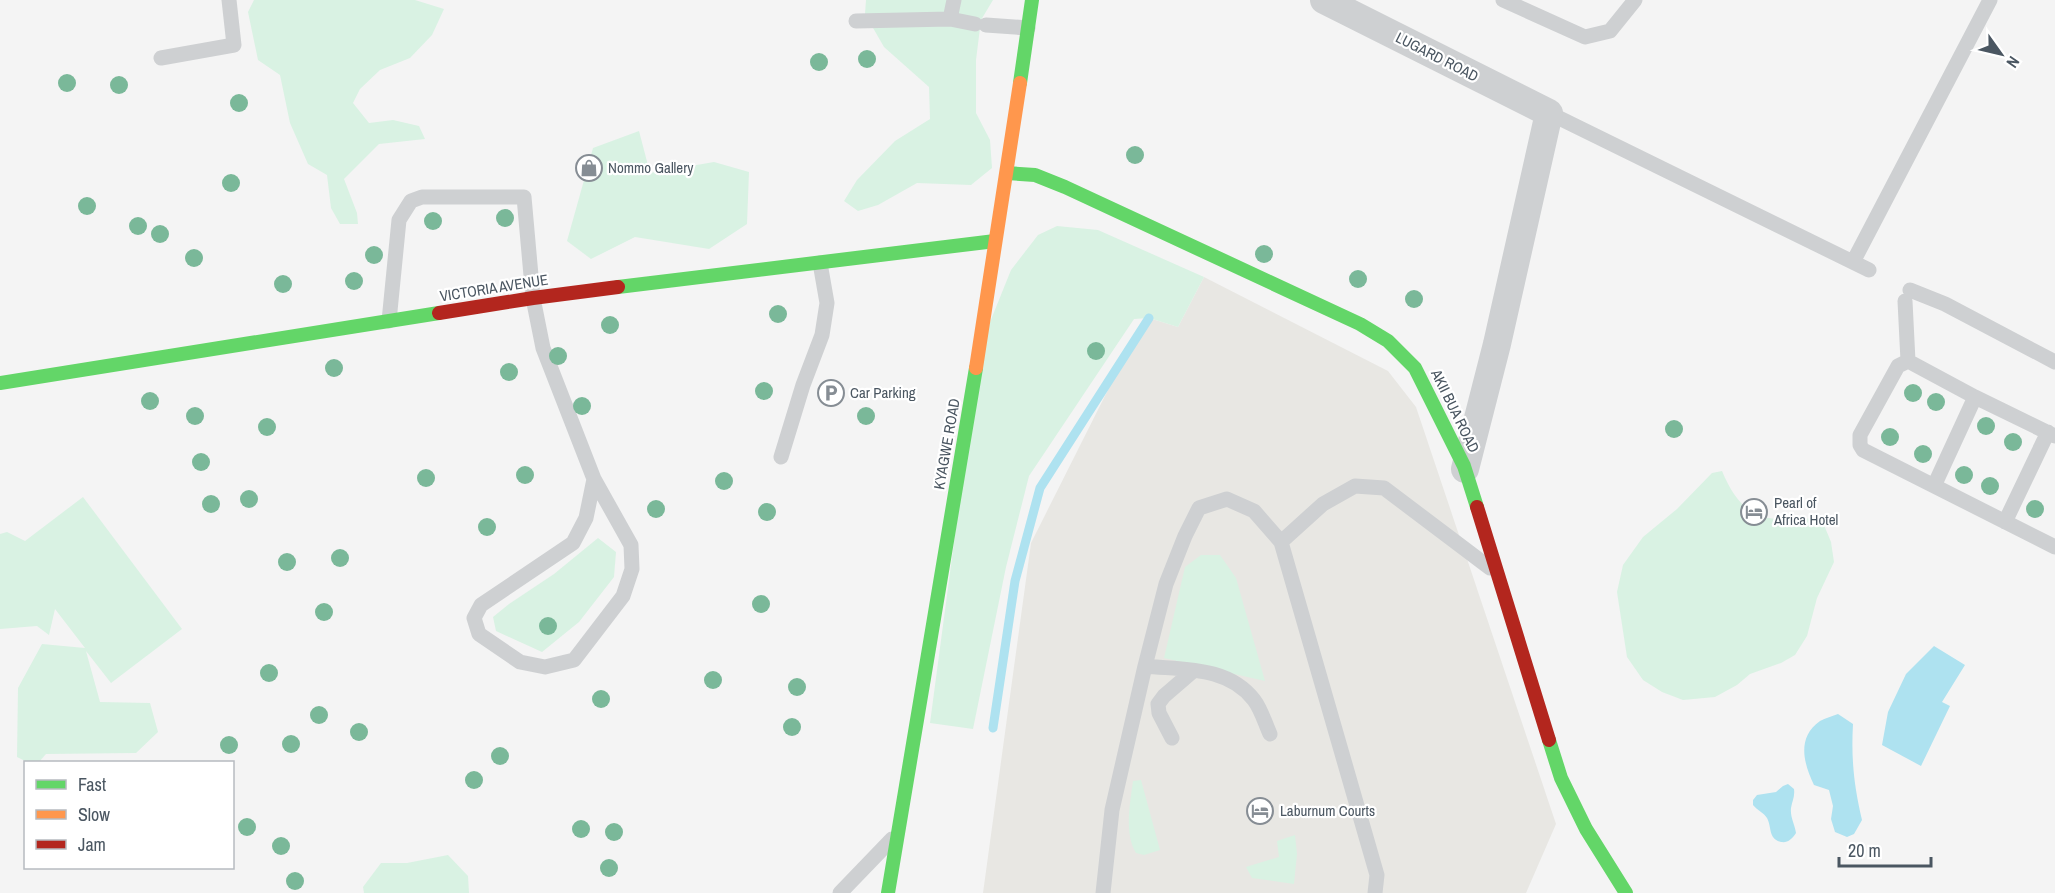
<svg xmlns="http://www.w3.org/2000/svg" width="2055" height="893" font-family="'Archivo Narrow',sans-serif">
	<rect width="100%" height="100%" fill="#f4f4f4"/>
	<!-- commercial -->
	<path fill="#e8e7e3" d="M1204 277 1388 371 1416 407 1556 824 1526 893H983L1031 543 1123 360 1149 318 1178 327Z"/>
	<!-- green -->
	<path fill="#d9f2e3" d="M254 0H415L444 9 432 35 410 58 380 70 360 89 353 103 369 123 393 120 419 126 425 139 379 144 344 179 357 213 358 224H340L331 208 327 175 308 164 290 123 280 75 258 60 248 12Z
		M866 0H993L981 20 976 60V113L990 140 992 168 971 185 917 183 878 205 858 211 844 201 857 180 895 141 930 119 929 87 884 47 865 14Z
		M639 131 650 173 714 162 749 172 747 224 709 249 635 237 591 259 567 241 593 148Z
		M1057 226 1098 230 1204 277 1178 327 1149 318 1134 319 1029 476 1006 567 973 729 930 723 980 347 1011 270 1038 235Z
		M1722 471C1742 519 1765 523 1813 518L1824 525 1831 542 1834 562 1817 598 1807 636 1795 655 1781 663 1750 674 1737 685 1715 697 1683 700 1662 692 1643 680 1627 657 1617 592 1623 565 1643 537 1677 509 1712 473Z
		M83 497 182 629 111 683 86 651 100 702 150 703 158 732 136 753 46 754 39 762H27L17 757 18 688 42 644 85 648 55 609 49 635 37 626 0 629V534L7 532 25 541Z
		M598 538 616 552 614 577 579 622 542 652 496 631 493 617 509 604 554 574Z
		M1201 555H1220L1236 578 1265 681 1164 658 1185 567Z
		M1141 780 1160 850 1144 855 1136 853C1124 833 1130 804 1133 781Z
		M1295 835 1297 854 1294 884 1252 878 1246 867 1279 857 1277 841Z
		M448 855 468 876 469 893H364L363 887 381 863H407Z"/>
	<!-- water -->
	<path fill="#aee2f0" d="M1934 646 1965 665 1942 702 1950 706 1921 766 1882 745 1888 712 1906 674Z
		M1838 714 1853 724C1851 759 1854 786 1862 820L1854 834 1847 837 1835 832 1831 819 1833 806 1829 790 1814 785C1804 764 1796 738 1820 721 1825 718 1833 716 1838 714Z
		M1788 784 1794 789C1795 797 1792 801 1791 808 1790 817 1795 825 1796 833 1792 839 1788 843 1781 842 1768 839 1772 827 1767 818 1764 813 1757 810 1753 805V800L1757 795 1776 792 1783 786Z"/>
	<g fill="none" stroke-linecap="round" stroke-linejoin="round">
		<!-- stream -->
		<path stroke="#aee2f0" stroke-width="9" d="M993 728 1015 581 1040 488 1149 318"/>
		<!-- lane -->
		<path stroke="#ced0d2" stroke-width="15" d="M1503 0 1585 37 1610 31 1635 0
			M950 19 954 0
			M856 21 950 19 975 24
			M986 25 1028 28
			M161 58 234 45 229 0
			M1549 113 1869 270
			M1853 262 1990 0
			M1910 290 1945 304 2055 362
			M1905 301 1908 361
			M389 321 399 220 411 201 422 197H524L533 298 543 348 594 479 631 545 632 569 623 596 574 660 545 667 520 662 479 634 474 618 481 605 573 543 586 518 594 479
			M2055 436 1975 397 1908 361 1898 366 1860 435V445L1863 450 2055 547
			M781 457 803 385 822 335 827 303 820 263
			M1934 486 1975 397
			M2005 522 2048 432
			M1281 542 1323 504 1355 486 1384 488 1490 568
			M1145 666C1183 670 1228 666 1254 700 1261 709 1265 723 1270 734
			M1172 738 1159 713 1158 704 1164 696 1193 671
			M840 893 892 839
			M1103 893 1112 810 1145 666 1166 584 1185 536 1199 508 1227 499 1254 511 1281 542 1377 875 1375 893"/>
		<!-- street -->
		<path stroke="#ced0d2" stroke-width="28" d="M1324 0 1549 113 1497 344 1465 469"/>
		<!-- fast -->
		<path stroke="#63d668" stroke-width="14" d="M1020 83 1032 0
			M1007 173 1035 175 1065 187 1360 324 1388 341 1415 368 1464 466 1477 507
			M618 287 995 241
			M0 383 439 313
			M1549 740 1561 778 1586 829 1626 893
			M888 893 976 368"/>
		<!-- slow -->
		<path stroke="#ff974d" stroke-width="14" d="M976 368 1020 83"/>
		<!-- jam -->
		<path stroke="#b3261e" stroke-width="14" d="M439 313 533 298 618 287
			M1477 507 1549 740"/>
	</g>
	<!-- trees -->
	<g fill="#7ab899">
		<circle cx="867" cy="59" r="9"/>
		<circle cx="819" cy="62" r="9"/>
		<circle cx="67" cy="83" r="9"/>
		<circle cx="119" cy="85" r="9"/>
		<circle cx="239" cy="103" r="9"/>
		<circle cx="1135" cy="155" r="9"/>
		<circle cx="231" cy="183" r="9"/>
		<circle cx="87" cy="206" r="9"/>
		<circle cx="505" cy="218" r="9"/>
		<circle cx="433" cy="221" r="9"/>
		<circle cx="138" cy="226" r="9"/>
		<circle cx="160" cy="234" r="9"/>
		<circle cx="1264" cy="254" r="9"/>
		<circle cx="374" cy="255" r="9"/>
		<circle cx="194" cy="258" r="9"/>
		<circle cx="1358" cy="279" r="9"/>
		<circle cx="354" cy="281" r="9"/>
		<circle cx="283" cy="284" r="9"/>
		<circle cx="1414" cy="299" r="9"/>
		<circle cx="778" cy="314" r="9"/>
		<circle cx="610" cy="325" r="9"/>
		<circle cx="1096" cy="351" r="9"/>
		<circle cx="558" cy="356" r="9"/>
		<circle cx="334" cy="368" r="9"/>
		<circle cx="509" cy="372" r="9"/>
		<circle cx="764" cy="391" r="9"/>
		<circle cx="1913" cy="393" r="9"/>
		<circle cx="150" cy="401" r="9"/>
		<circle cx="1936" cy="402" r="9"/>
		<circle cx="582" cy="406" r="9"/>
		<circle cx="195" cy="416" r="9"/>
		<circle cx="866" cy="416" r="9"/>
		<circle cx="1986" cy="426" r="9"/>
		<circle cx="267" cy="427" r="9"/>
		<circle cx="1674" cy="429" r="9"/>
		<circle cx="1890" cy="437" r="9"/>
		<circle cx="2013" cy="442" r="9"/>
		<circle cx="1923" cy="454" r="9"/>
		<circle cx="201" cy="462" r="9"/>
		<circle cx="525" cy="475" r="9"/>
		<circle cx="1964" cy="475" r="9"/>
		<circle cx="426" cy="478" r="9"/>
		<circle cx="724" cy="481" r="9"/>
		<circle cx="1990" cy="486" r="9"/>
		<circle cx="249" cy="499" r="9"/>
		<circle cx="211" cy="504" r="9"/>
		<circle cx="656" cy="509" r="9"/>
		<circle cx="2035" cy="509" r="9"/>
		<circle cx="767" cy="512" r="9"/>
		<circle cx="487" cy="527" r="9"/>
		<circle cx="340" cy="558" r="9"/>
		<circle cx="287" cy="562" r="9"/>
		<circle cx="761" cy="604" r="9"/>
		<circle cx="324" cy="612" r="9"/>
		<circle cx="548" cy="626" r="9"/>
		<circle cx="269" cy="673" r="9"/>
		<circle cx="713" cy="680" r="9"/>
		<circle cx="797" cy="687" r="9"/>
		<circle cx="601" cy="699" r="9"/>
		<circle cx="319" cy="715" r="9"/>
		<circle cx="792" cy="727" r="9"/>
		<circle cx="359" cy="732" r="9"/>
		<circle cx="291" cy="744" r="9"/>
		<circle cx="229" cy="745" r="9"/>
		<circle cx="500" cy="756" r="9"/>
		<circle cx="474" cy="780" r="9"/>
		<circle cx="247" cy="827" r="9"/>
		<circle cx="581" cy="829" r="9"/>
		<circle cx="614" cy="832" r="9"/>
		<circle cx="281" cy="846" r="9"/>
		<circle cx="609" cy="868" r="9"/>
		<circle cx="295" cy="881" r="9"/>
	</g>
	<!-- icons -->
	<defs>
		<symbol id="shop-ring" viewBox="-11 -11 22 22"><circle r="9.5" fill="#fff" stroke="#868d94" stroke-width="1.5"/><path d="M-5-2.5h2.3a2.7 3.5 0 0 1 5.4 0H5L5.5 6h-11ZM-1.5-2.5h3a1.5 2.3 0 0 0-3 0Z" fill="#868d94"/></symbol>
		<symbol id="parking-ring" viewBox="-11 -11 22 22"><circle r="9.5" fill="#fff" stroke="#868d94" stroke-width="1.5"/><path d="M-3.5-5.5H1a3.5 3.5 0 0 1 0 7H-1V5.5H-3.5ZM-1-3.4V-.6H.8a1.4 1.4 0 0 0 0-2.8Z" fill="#868d94"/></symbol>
		<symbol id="hotel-ring" viewBox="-11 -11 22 22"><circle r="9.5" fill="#fff" stroke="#868d94" stroke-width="1.5"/><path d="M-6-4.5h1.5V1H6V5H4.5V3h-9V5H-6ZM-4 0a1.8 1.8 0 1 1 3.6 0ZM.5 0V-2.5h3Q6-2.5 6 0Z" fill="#868d94"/></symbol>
	</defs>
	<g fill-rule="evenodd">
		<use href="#shop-ring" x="574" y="153" width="30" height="30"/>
		<use href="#parking-ring" x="816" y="378" width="30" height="30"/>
		<use href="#hotel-ring" x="1739" y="497" width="30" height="30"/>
		<use href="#hotel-ring" x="1245" y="796" width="30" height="30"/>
	</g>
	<g text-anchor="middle" stroke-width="4.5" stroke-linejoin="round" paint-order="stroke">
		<!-- street labels -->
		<g font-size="15" fill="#4a5661" stroke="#fff">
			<text transform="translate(1437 57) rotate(27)" y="5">LUGARD ROAD</text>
			<text transform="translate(494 288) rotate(-9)" y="5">VICTORIA AVENUE</text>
			<text transform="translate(1455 411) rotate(64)" y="5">AKII BUA ROAD</text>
			<text transform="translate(947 444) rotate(-80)" y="5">KYAGWE ROAD</text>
		</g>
		<!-- poi labels -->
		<g font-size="15" fill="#4a5661" stroke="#fff" text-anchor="start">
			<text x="608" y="173">Nommo Gallery</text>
			<text x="850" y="398">Car Parking</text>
			<text x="1774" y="508">Pearl of<tspan x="1774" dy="17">Africa Hotel</tspan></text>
			<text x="1280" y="816">Laburnum Courts</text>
		</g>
	</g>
	<!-- legend -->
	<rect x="24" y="761" width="210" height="108" fill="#ffffff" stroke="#b7bbc0" stroke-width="1.5"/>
	<rect x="36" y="780" width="30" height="9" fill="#63d668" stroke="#b7bbc0" stroke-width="1.5"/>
	<text x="78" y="791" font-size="18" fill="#4a5661">Fast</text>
	<rect x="36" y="810" width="30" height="9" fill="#ff974d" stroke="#b7bbc0" stroke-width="1.5"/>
	<text x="78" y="821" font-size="18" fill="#4a5661">Slow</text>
	<rect x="36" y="840" width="30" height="9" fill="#b3261e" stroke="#b7bbc0" stroke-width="1.5"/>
	<text x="78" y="851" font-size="18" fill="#4a5661">Jam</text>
	<!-- north arrow -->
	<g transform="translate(2001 54) rotate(124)" stroke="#ffffff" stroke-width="4.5" paint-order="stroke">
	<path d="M0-4.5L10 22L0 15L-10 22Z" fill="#4a5661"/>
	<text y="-9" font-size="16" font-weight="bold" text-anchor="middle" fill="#4a5661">N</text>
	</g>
	<!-- scale -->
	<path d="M1839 857v9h92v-9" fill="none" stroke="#4a5661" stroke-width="3"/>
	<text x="1848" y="857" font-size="18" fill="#4a5661" stroke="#ffffff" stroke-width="4.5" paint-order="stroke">20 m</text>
</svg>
